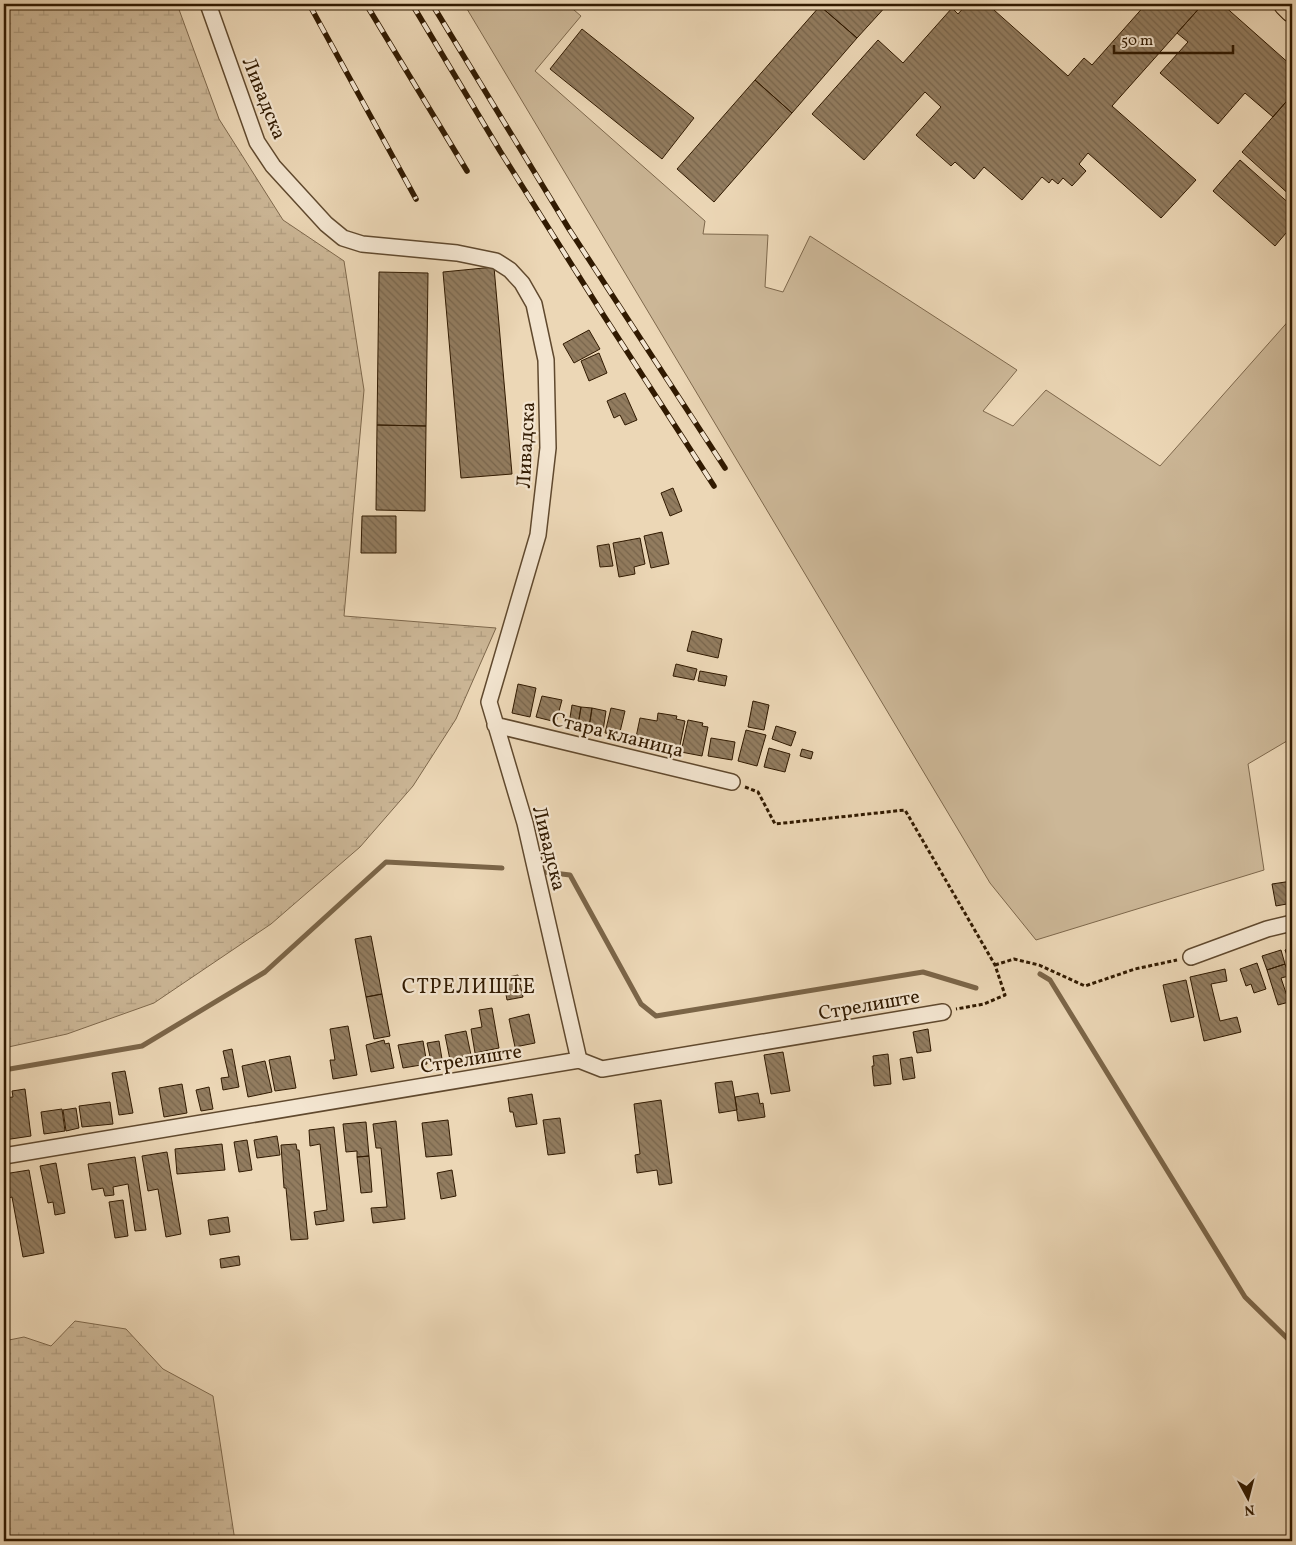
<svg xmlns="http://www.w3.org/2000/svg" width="1296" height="1545" font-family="Vollkorn,serif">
	<defs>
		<pattern id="wetland-marsh" width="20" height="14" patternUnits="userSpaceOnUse" patternTransform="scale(1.25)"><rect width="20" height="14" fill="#ccb797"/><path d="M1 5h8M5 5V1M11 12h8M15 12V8" fill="none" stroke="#b09d80"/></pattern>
		<pattern id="building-back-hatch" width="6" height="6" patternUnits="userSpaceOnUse" patternTransform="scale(1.25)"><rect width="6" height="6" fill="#927c5f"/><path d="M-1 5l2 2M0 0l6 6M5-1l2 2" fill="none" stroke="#78654c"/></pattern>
	</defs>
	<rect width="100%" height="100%" fill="#ecd7b6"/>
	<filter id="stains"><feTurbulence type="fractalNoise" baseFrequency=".004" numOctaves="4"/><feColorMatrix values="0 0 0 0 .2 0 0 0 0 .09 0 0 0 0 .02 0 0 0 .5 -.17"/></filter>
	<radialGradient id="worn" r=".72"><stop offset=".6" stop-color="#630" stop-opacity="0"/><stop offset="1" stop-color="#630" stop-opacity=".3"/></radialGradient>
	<!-- green -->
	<path fill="#ccb797" stroke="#7e684c" d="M464 4H567L581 16 535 71 705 221 703 234 768 235 765 287 783 292 810 236 1017 370 983 411 1013 426 1046 390 1160 466 1292 317V738L1248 764 1264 870 1036 940 990 883Z"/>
	<!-- wetland -->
	<path fill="url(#wetland-marsh)" stroke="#7e684c" d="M4 4H177L219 119 283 220 344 261 364 390 344 616 496 628 456 719 413 786 360 847 271 924 154 1003 67 1034 4 1048Z
		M75 1321 126 1329 163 1369 213 1396 235 1541H4V1341L24 1337 51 1346Z"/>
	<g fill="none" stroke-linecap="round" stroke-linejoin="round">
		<!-- stream -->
		<path stroke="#7b6548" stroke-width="5" d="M545 872 570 875 641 1004 656 1016 923 972 976 988
			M1040 974 1050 980 1245 1297 1292 1343
			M4 1070 142 1046 265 972 386 862 502 868"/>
	</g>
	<!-- building -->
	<path fill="url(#building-back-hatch)" stroke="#311a01" d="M579 4H589L585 9Z
		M768 4H780L775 10Z
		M822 4H888L857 38 820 6Z
		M967 4H1000L994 10 1068 76 1084 58 1092 65 1146 4H1203L1112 106 1196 180 1161 218 1088 153 1079 164 1086 171 1072 186 1063 178 1058 184 1052 179 1049 183 1042 177 1022 200 984 167 974 179 955 162 951 166 916 135 941 107 925 92 864 160 812 114 878 40 903 63 952 8 958 14Z
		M1203 4H1222L1292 66V95L1273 117 1245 93 1218 124 1160 73 1188 42 1177 33Z
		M820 6 857 38 792 113 755 80Z
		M582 29 694 118 662 159 550 69Z
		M755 80 792 113 714 202 677 169Z
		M1292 95V197L1242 152Z
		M1240 160 1292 206V226L1275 246 1213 191Z
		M494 267 512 474 461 478 443 272Z
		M379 272 428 273 426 426 377 425Z
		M589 330 600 349 574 363 563 344Z
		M599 353 607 373 589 381 581 361Z
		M625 393 637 420 625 425 620 415 614 418 607 401Z
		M377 425 426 426 425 511 376 510Z
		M673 488 682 511 670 516 661 493Z
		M362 516H396V553H361Z
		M662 532 669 564 651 568 644 536Z
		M640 538 645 564 634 567 635 574 619 577 613 543Z
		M609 544 613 566 600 567 597 546Z
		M692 631 722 639 718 658 687 651Z
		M676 664 697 669 694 680 673 676Z
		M700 671 727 676 725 686 698 681Z
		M518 684 536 688 530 717 512 713Z
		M542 696 562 700 556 722 536 717Z
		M753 701 769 705 764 730 748 727Z
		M572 705 581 707 578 725 569 724Z
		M581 707 592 708 589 727 578 725Z
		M592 708 606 711 603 731 589 728Z
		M611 708 625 711 619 736 605 733Z
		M658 713 677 716 676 719 685 721 679 750 635 742 640 718 657 721Z
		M688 720 703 723 702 726 708 727 702 756 681 752Z
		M776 726 796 732 791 746 772 739Z
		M746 730 766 735 757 766 738 761Z
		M711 738 735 742 732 760 708 756Z
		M769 748 790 754 785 772 764 767Z
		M802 749 813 752 811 759 800 756Z
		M1292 881V903L1276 906 1272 884Z
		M371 936 382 994 366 997 355 939Z
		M1292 947V956L1288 958 1285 950Z
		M1281 950 1285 964 1267 970 1262 956Z
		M1257 963 1266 989 1254 993 1251 984 1246 986 1240 969Z
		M1285 964 1289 976 1281 978 1289 1002 1278 1005 1267 970Z
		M1225 969 1227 981 1211 984 1220 1021 1237 1017 1241 1032 1204 1041 1190 977Z
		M518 975 523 997 507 1000 503 978Z
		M1186 980 1194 1017 1171 1022 1163 985Z
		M382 994 390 1036 374 1039 366 997Z
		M492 1008 499 1048 475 1053 471 1029 482 1027 479 1010Z
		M529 1014 535 1043 515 1047 509 1019Z
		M348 1026 357 1075 333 1079 330 1060H335L330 1029Z
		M928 1029 931 1051 917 1053 913 1032Z
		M466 1031 471 1055 450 1060 445 1035Z
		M384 1040 385 1044 389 1043 394 1068 371 1072 366 1045Z
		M423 1041 427 1064 403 1068 398 1045Z
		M439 1041 442 1059 431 1061 427 1043Z
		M232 1049 239 1087 223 1090 221 1078 229 1077 223 1051Z
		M783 1052 790 1091 771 1094 764 1055Z
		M888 1054 891 1084 874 1086 872 1066H874L873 1056Z
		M290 1056 296 1088 275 1091 269 1060Z
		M912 1057 915 1078 903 1080 900 1059Z
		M265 1061 272 1092 248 1097 242 1066Z
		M125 1071 133 1113 119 1115 112 1073Z
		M732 1081 737 1110 719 1113 715 1083Z
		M182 1084 187 1113 164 1117 159 1088Z
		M209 1087 213 1109 201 1111 196 1090Z
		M25 1089 31 1136 4 1140V1098L13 1097 12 1091Z
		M758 1093 760 1104 763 1103 765 1117 738 1121 735 1097Z
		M532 1094 537 1124 516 1127 513 1112H510L508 1098Z
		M661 1100 672 1183 659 1185 657 1170 637 1173 635 1155 640 1154 634 1104Z
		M110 1102 113 1124 82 1127 79 1106Z
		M76 1108 79 1128 66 1131 63 1110Z
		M62 1109 65 1131 44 1134 41 1112Z
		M560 1118 565 1153 548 1155 543 1120Z
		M448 1120 452 1155 426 1157 422 1123Z
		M396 1121 405 1219 373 1223 371 1208 387 1207 381 1148H376L373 1124Z
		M366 1122 369 1156 357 1157V1151L346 1152 343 1124Z
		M334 1127 344 1221 316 1225 314 1212 327 1210 320 1144 310 1146 309 1130Z
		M277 1136 280 1155 257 1158 254 1140Z
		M247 1140 252 1170 239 1172 234 1142Z
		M222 1144 225 1170 177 1174 175 1149Z
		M296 1144 297 1150H299L308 1239 291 1240 286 1188H284L281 1145Z
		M167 1152 181 1234 166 1237 158 1189 148 1191 142 1156Z
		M369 1156 372 1192 361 1193 357 1157Z
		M135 1157 146 1230 135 1231 128 1184 113 1187 114 1195 105 1196 103 1188 92 1190 88 1164Z
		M56 1163 65 1213 55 1215 53 1202 48 1203 40 1166Z
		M29 1170 44 1253 23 1257 12 1197 5 1199 4 1174Z
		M452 1170 456 1196 441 1199 437 1173Z
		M123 1200 128 1236 115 1238 109 1202Z
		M228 1217 230 1232 210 1235 208 1220Z
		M239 1256 240 1265 221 1268 220 1259Z"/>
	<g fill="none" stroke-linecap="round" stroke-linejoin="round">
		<defs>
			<path id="minor" d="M208 4 257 142 273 166 326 224 343 238 362 244 457 253 496 261 510 270 522 283 534 304 546 360 548 448 538 535 489 702 525 823 579 1060
				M495 725 732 782
				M1191 957 1267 929 1292 923
				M4 1156 579 1060 602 1069 943 1012"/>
			<path id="primary" d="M1286 4 1292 10"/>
		</defs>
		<!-- minor casing -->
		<use href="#minor" stroke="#60492e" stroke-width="18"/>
		<!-- primary casing -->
		<use href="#primary" stroke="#311a01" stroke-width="26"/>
		<!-- path -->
		<path stroke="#311a01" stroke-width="3" stroke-dasharray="4 2.5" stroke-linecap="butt" d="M745 787 758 792 775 824 905 810 995 965 1005 995 984 1004 956 1009
			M995 965 1014 959 1039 965 1085 986 1135 969 1177 960"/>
		<!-- minor -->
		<use href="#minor" stroke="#f3e5d0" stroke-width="15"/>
		<!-- primary -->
		<use href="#primary" stroke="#ecd7b6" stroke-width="24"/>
		<defs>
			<path id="rail" d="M309 4 416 199
				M366 4 467 171
				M412 4 500 151 604 316 714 486
				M432 4 569 229 725 468"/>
		</defs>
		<!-- rail casing -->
		<use href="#rail" stroke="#311a01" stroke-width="5.5"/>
		<!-- rail -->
		<use href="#rail" stroke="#f3e5d0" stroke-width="4" stroke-dasharray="11" stroke-linecap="butt"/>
	</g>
	<g text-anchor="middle" stroke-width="4.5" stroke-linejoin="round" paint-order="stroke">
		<!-- street labels -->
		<g font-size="20" fill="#311a01" stroke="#f3e5d0">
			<text transform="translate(265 98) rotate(68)" y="7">Ливадска</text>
			<text transform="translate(525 445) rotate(-87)" y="7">Ливадска</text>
			<text transform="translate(618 734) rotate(14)" y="7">Стара кланица</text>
			<text transform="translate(550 848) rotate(76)" y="7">Ливадска</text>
			<text transform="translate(869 1004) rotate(-10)" y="7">Стрелиште</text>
			<text transform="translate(471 1058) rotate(-9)" y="7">Стрелиште</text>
		</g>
		<!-- neighbourhood labels -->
		<g font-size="21" letter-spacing="1" fill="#311a01" stroke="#f3e5d0">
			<text x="469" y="993">СТРЕЛИШТЕ</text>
		</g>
	</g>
	<!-- margin -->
	<rect width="1296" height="1545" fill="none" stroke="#ecd7b6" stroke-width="20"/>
	<rect x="5" y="5" width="1286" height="1535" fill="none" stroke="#311a01" stroke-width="2.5"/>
	<rect x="10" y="10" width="1276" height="1525" fill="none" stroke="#311a01"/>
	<!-- north arrow -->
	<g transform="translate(1248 1498) rotate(173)" stroke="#f3e5d0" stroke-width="4" paint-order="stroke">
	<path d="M0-4L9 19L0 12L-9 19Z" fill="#311a01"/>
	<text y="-8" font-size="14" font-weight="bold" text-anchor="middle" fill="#311a01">N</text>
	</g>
	<!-- scale -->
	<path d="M1114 45v8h119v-8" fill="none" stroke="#311a01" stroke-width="2.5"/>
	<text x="1121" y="45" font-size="15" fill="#311a01" stroke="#f3e5d0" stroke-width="4" paint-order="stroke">50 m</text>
	<rect width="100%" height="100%" filter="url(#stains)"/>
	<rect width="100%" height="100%" fill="url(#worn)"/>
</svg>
